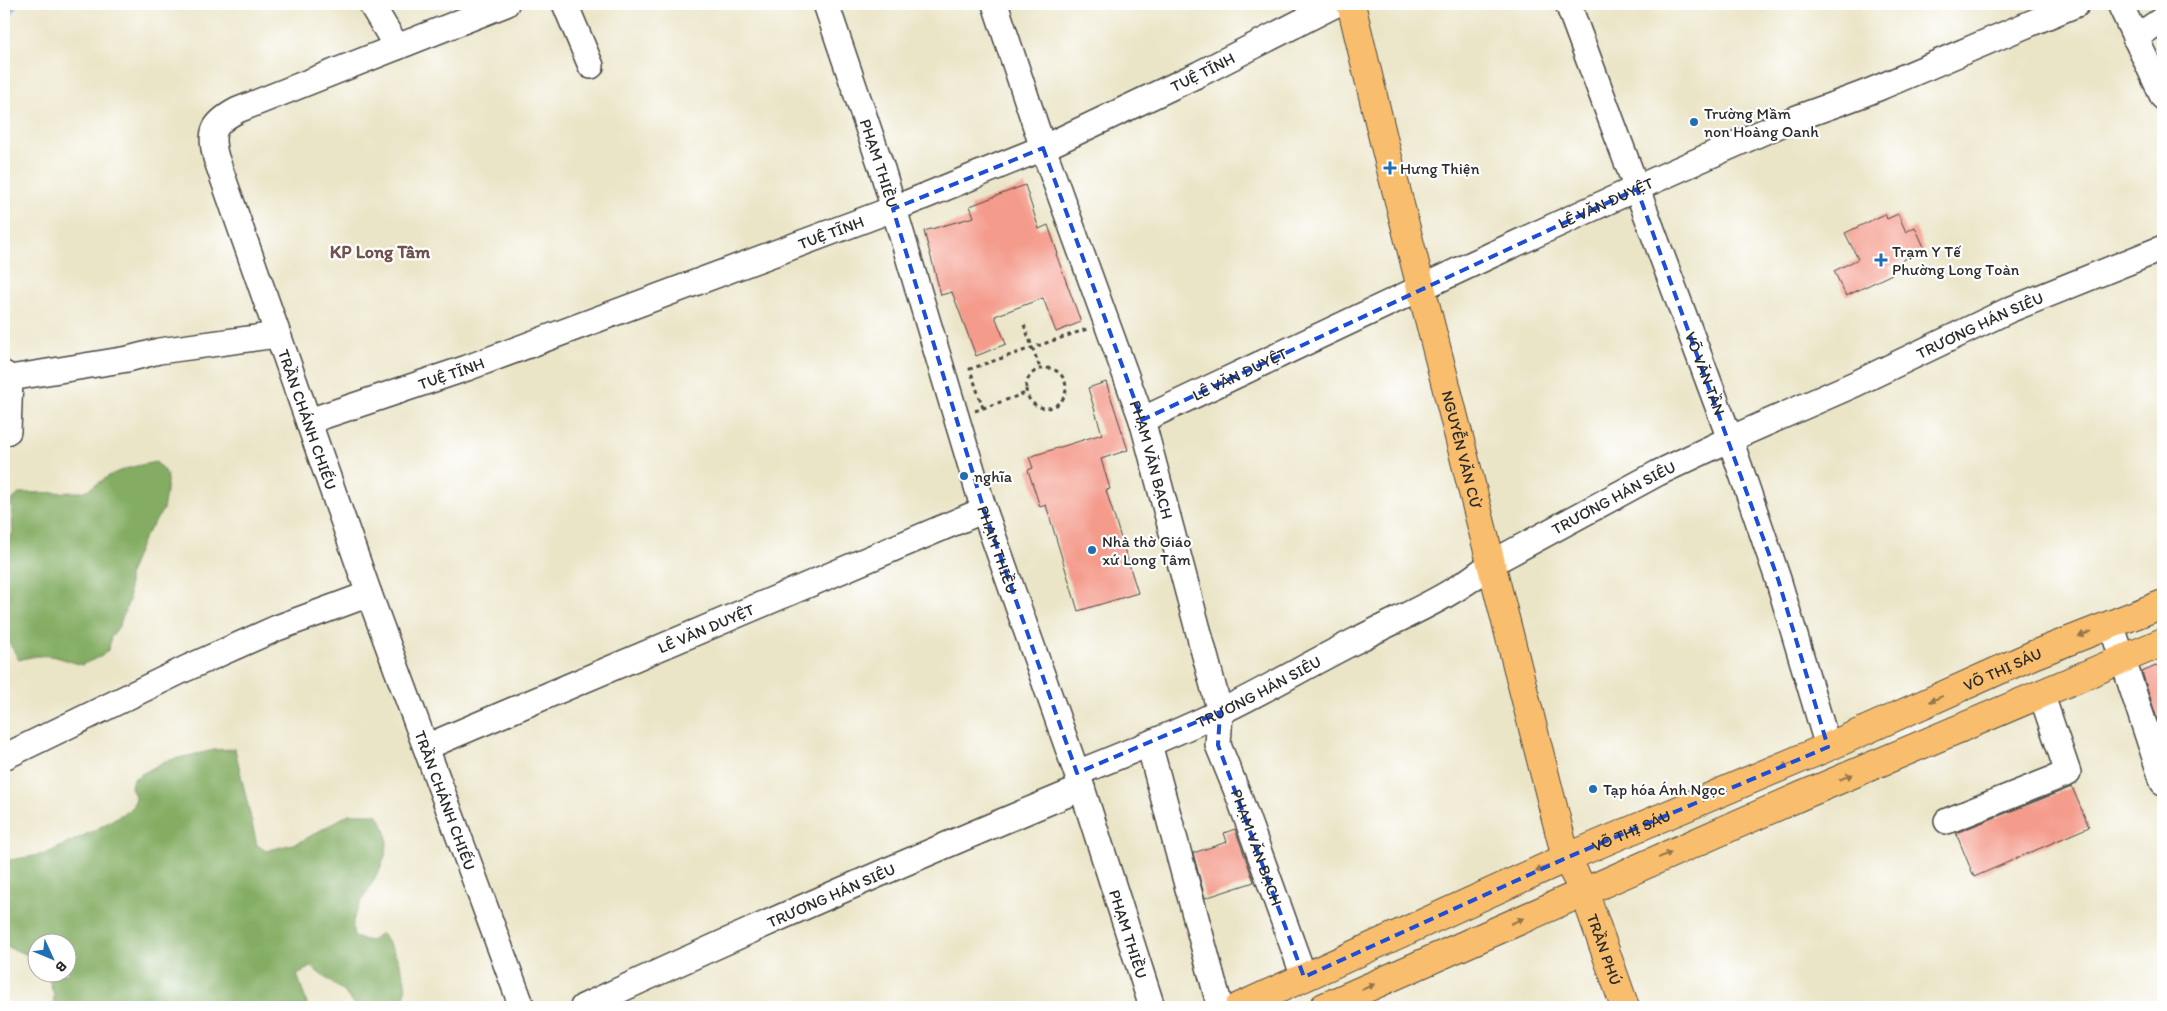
<svg xmlns="http://www.w3.org/2000/svg" width="2167" height="1011" font-family="Itim,sans-serif">
	<rect width="100%" height="100%" fill="#fff"/>
	<filter id="ink" filterUnits="userSpaceOnUse"><feTurbulence type="fractalNoise" baseFrequency=".02" numOctaves="2"/><feDisplacementMap in="SourceGraphic" scale="10" xChannelSelector="R" yChannelSelector="G"/><feConvolveMatrix kernelMatrix="1 2 1 2 8 2 1 2 1" color-interpolation-filters="sRGB"/></filter>
	<filter id="wash" filterUnits="userSpaceOnUse"><feTurbulence type="fractalNoise" baseFrequency=".0096" numOctaves="4" result="noise"/><feDisplacementMap in="SourceGraphic" scale="20" xChannelSelector="R" yChannelSelector="G"/><feGaussianBlur stdDeviation="1.12" result="paint"/><feColorMatrix in="noise" values="0 0 0 0 0 0 0 0 0 0 0 0 0 0 0 0 0 1.4 0 .05"/><feComposite in="paint" operator="in"/></filter>
	<g filter="url(#wash)">
		<rect width="100%" height="100%" fill="#ebe5c8"/>
		<!-- forest -->
		<path fill="#84ad64" stroke="#586c48" d="M156 462 167 474V487L163 510 143 539 129 574V601L119 626 111 637 109 649 102 656 81 665C54 656 47 652 19 660L4 634V547L13 532 11 501 20 493 81 492C92 489 99 482 109 476 123 468 140 465 156 462Z
			M235 749 257 845 266 851 300 842 349 814H377C405 852 367 882 354 918 352 923 353 931 354 937L370 941 381 933C393 946 423 999 392 1007 381 1010 367 1007 356 1007L343 991 311 967 297 974 308 1007H53L54 995 47 974H68V944H38L37 958 4 946V861L45 854 95 830 131 809 136 799 131 787 133 779 165 761 214 750Z"/>
		<g fill="none" stroke-linecap="round" stroke-linejoin="round">
			<!-- stream -->
			<path stroke="#7cade7" stroke-width="5.5" d="M4 25 15 4"/>
		</g>
		<g id="blocks">
			<!-- building -->
			<path fill="#f49b8c" d="M1025 185 1039 229 1048 225 1058 254H1056L1081 322 1056 332 1043 298 995 316 1006 344 976 356 952 292 941 295 924 231 974 217 970 206Z
				M1885 214 1887 219 1898 214 1906 232 1915 227 1925 249 1889 267 1892 274 1846 296 1834 271 1858 259 1845 233Z
				M1106 382 1128 450 1101 459 1110 489 1106 490 1138 593 1078 611 1046 505 1040 507 1028 470 1033 468 1029 457 1102 434 1088 388Z
				M2163 663V737L2142 672Z
				M2072 787 2089 827 1974 877 1956 833Z
				M1235 829 1254 882 1205 898 1193 853 1227 842 1224 833Z"/>
		</g>
	</g>
	<g filter="url(#ink)">
		<use href="#blocks" fill-opacity="0" stroke="#484743" stroke-width="1"/>
		<g fill="none" stroke-linecap="round" stroke-linejoin="round">
			<defs>
				<g id="minor">
					<path d="M371 4 397 47"/>
					<path id="s1" d="M506 4 238 110C213 123 209 132 216 158L369 594 522 1007"/>
					<path d="M565 4 591 66"/>
					<path id="s2" d="M826 4 882 169 984 510 1082 788 1152 1007"/>
					<path id="s3" d="M995 4 1043 148 1142 420 1220 712 1218 745 1238 794 1304 977"/>
					<path id="s4" d="M1568 4 1730 439 1778 579 1828 747"/>
					<path d="M2120 4 2163 97"/>
					<path d="M2135 38 2163 19"/>
					<path d="M4 374 10 378 8 431 4 433"/>
					<path d="M10 378 128 359 159 351 277 335"/>
					<path id="s5" d="M1142 420C1353 320 1563 219 1777 126 1810 112 1845 102 1878 88 1945 60 2011 31 2077 4"/>
					<path id="s6" d="M309 421 467 368 893 209 1043 148 1199 74 1336 4"/>
					<path d="M2111 624 2163 782"/>
					<path d="M1149 744 1220 1007"/>
					<path id="s7" d="M426 747 984 510"/>
					<path d="M4 757 185 669 277 628 369 594"/>
					<path id="s8" d="M1077 773C1125 754 1173 735 1220 712 1266 690 1311 663 1357 640 1403 616 1452 597 1492 563L1658 473 1730 439 1855 384 2009 310 2163 248"/>
					<path d="M1947 821 2068 773 2041 693"/>
					<path id="s9" d="M583 1007C748 930 914 858 1082 788"/>
				</g>
				<g id="major">
					<path id="s10" d="M1351 4 1384 142 1566 858 1584 891 1625 1007"/>
					<path id="s11" d="M1239 1007 1566 858 1828 747 2033 655 2163 604"/>
					<path d="M1324 1007 1801 796 2163 642"/>
				</g>
			</defs>
			<!-- minor casing -->
			<use href="#minor" stroke="#484743" stroke-width="28"/>
			<!-- major casing -->
			<use href="#major" stroke="#484743" stroke-width="30"/>
			<!-- path -->
			<path stroke="#484743" stroke-width="3" stroke-dasharray="4 4" stroke-linecap="butt" d="M1024 325 1040 368
				M1026 388a20 20 0 1 1 40 0a20 20 0 1 1-40 0Z
				M983 408 970 369 1087 329
				M975 411 1026 393"/>
			<!-- minor -->
			<use href="#minor" stroke="#fff" stroke-width="25"/>
			<!-- major -->
			<use href="#major" stroke="#f9be6d" stroke-width="28"/>
		</g>
		<!-- one-way arrows -->
		<defs><path id="oneway-solid" d="M-6-.8H1V-3.2L6.5 0L1 3.2V.8H-6Z" transform="scale(1.25)"/></defs>
		<g fill="#92744c">
			<use href="#oneway-solid" transform="translate(2085 634) rotate(158)"/>
			<use href="#oneway-solid" transform="translate(1936 699) rotate(156)"/>
			<use href="#oneway-solid" transform="translate(1788 765) rotate(157)"/>
			<use href="#oneway-solid" transform="translate(1846 777) rotate(-23)"/>
			<use href="#oneway-solid" transform="translate(1665 855) rotate(-24)"/>
			<use href="#oneway-solid" transform="translate(1542 869) rotate(156)"/>
			<use href="#oneway-solid" transform="translate(1517 921) rotate(-24)"/>
			<use href="#oneway-solid" transform="translate(1368 987) rotate(-24)"/>
		</g>
	</g>
	<!-- marked area -->
	<path fill="none" stroke="#1d4ed8" stroke-width="4" stroke-dasharray="10 6" stroke-linejoin="round" d="M1043 148 1142 420 1637 189 1778 579 1828 747 1566 858 1304 977 1218 745 1220 712 1077 773 984 510 893 209Z"/>
	<!-- markers -->
	<g fill="#1f6fb2" stroke="#fff" stroke-width="2">
		<circle cx="1694" cy="122" r="5"/>
		<path d="M1387.5 160.5h5v5h5v5h-5v5h-5v-5h-5v-5h5z"/>
		<path d="M1878.5 252.5h5v5h5v5h-5v5h-5v-5h-5v-5h5z"/>
		<circle cx="964" cy="476" r="5"/>
		<circle cx="1092" cy="550" r="5"/>
		<circle cx="1593" cy="789" r="5"/>
	</g>
	<g text-anchor="middle" stroke-width="4.5" stroke-linejoin="round" paint-order="stroke">
		<!-- street labels -->
		<g font-size="16" fill="#2b2b2b" stroke="#fff">
			<text dy="6" stroke="none"><textPath href="#s6" startOffset="960">TUỆ TĨNH</textPath></text>
			<text dy="6" stroke="none"><textPath href="#s2" startOffset="168">PHẠM THIỀU</textPath></text>
			<text dy="6" stroke="none"><textPath href="#s5" startOffset="512">LÊ VĂN DUYỆT</textPath></text>
			<text dy="6" stroke="none"><textPath href="#s6" startOffset="555">TUỆ TĨNH</textPath></text>
			<text dy="6" stroke="none"><textPath href="#s8" startOffset="1009">TRƯƠNG HÁN SIÊU</textPath></text>
			<text dy="6" stroke="none"><textPath href="#s6" startOffset="150">TUỆ TĨNH</textPath></text>
			<text dy="6" stroke="none"><textPath href="#s4" startOffset="394">VÕ VĂN TẦN</textPath></text>
			<text dy="6" stroke="none"><textPath href="#s5" startOffset="108">LÊ VĂN DUYỆT</textPath></text>
			<text dy="6" stroke="none"><textPath href="#s1" startOffset="625">TRẦN CHÁNH CHIẾU</textPath></text>
			<text dy="6" stroke="none"><textPath href="#s10" startOffset="459">NGUYỄN VĂN CỪ</textPath></text>
			<text dy="6" stroke="none"><textPath href="#s3" startOffset="482">PHẠM VĂN BẠCH</textPath></text>
			<text dy="6" stroke="none"><textPath href="#s8" startOffset="604">TRƯƠNG HÁN SIÊU</textPath></text>
			<text dy="6" stroke="none"><textPath href="#s2" startOffset="572">PHẠM THIỀU</textPath></text>
			<text dy="6" stroke="none"><textPath href="#s7" startOffset="304">LÊ VĂN DUYỆT</textPath></text>
			<text dy="6" stroke="none"><textPath href="#s11" startOffset="835">VÕ THỊ SÁU</textPath></text>
			<text dy="6" stroke="none"><textPath href="#s8" startOffset="199">TRƯƠNG HÁN SIÊU</textPath></text>
			<text dy="6" stroke="none"><textPath href="#s1" startOffset="1030">TRẦN CHÁNH CHIẾU</textPath></text>
			<text dy="6" stroke="none"><textPath href="#s11" startOffset="430">VÕ THỊ SÁU</textPath></text>
			<text dy="6" stroke="none"><textPath href="#s3" startOffset="886">PHẠM VĂN BẠCH</textPath></text>
			<text dy="6" stroke="none"><textPath href="#s9" startOffset="272">TRƯƠNG HÁN SIÊU</textPath></text>
			<text dy="6" stroke="none"><textPath href="#s2" startOffset="978">PHẠM THIỀU</textPath></text>
			<text dy="6" stroke="none"><textPath href="#s10" startOffset="980">TRẦN PHÚ</textPath></text>
		</g>
		<!-- poi labels -->
		<g font-size="16" fill="#2b2b2b" stroke="#fff" text-anchor="start">
			<text x="1704" y="119">Trường Mầm<tspan x="1704" dy="18">non Hoàng Oanh</tspan></text>
			<text x="1400" y="174">Hưng Thiện</text>
			<text x="1892" y="257">Trạm Y Tế<tspan x="1892" dy="18">Phường Long Toàn</tspan></text>
			<text x="974" y="482">nghĩa</text>
			<text x="1102" y="547">Nhà thờ Giáo<tspan x="1102" dy="18">xứ Long Tâm</tspan></text>
			<text x="1603" y="795">Tạp hóa Ánh Ngọc</text>
		</g>
		<!-- neighbourhood labels -->
		<g font-size="18" font-weight="bold" fill="#71524d" stroke="#fff">
			<text x="380" y="258">KP Long Tâm</text>
		</g>
	</g>
	<!-- margin -->
	<rect width="2167" height="1011" fill="none" stroke="#fff" stroke-width="20"/>
	<!-- north arrow -->
	<g transform="translate(52 958) rotate(134)"><circle r="24" fill="#ffffff" stroke="#aaaaaa"/>
	<path d="M0-4L9 19L0 12L-9 19Z" fill="#1f6fb2"/>
	<text y="-8" font-size="14" font-weight="bold" text-anchor="middle" fill="#2b2b2b">B</text>
	</g>
</svg>
